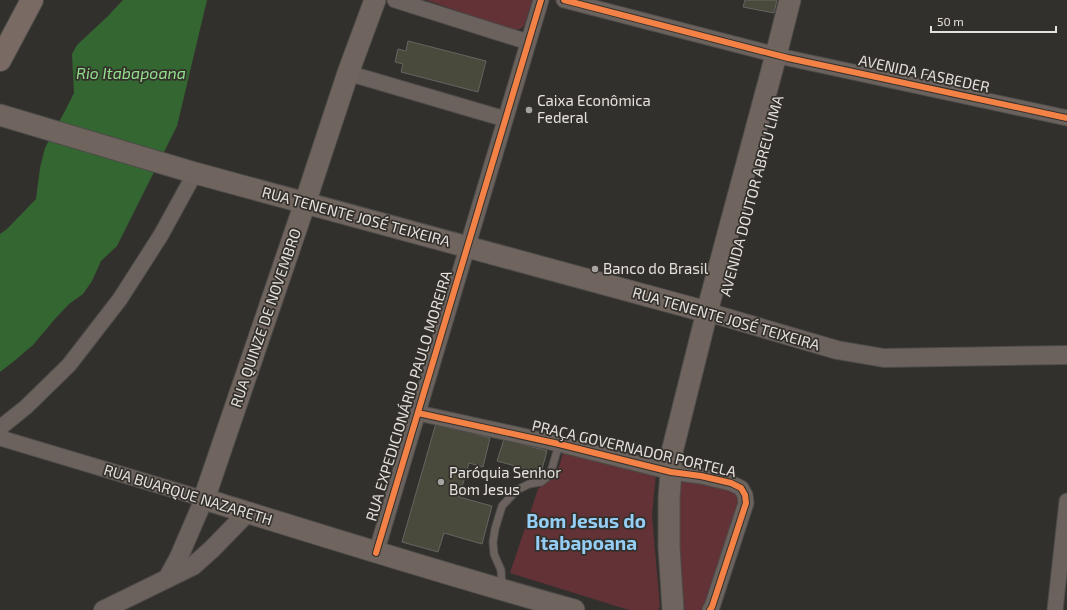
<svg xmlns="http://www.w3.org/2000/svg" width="1067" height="610" font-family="'Exo 2',sans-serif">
	<rect width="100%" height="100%" fill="#32302d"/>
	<!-- green -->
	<path fill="#623237" d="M426 0H531L532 1 524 26 520 29 514 30Z
		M564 449 656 474 652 515 660 607 658 610H629L510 573 538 489 554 476 559 467Z
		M683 477 731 486 741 497 705 606 701 610H685L678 579V495Z"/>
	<!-- water -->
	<path fill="#346631" d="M123 0H207L177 126 117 246 101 261 92 281 83 294 69 304 54 320 33 345 13 362 0 372V234L7 229 36 199 40 168 45 148 50 138 65 111 74 93 72 54 77 45 108 16Z"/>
	<!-- building -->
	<path fill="#4a4a3c" stroke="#656461" d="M745 0H777L774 13 743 7Z
		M408 41 486 61 478 92 401 72 403 64 395 62 398 49 406 51Z
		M436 423 490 438 483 467 469 463 459 497 492 506 482 544 444 533 438 552 402 542Z
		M504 439 547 451 541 473 497 461Z"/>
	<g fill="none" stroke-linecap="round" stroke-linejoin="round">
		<defs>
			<path id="service" d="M502 588 501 570 494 554 493 542 495 529 502 506 517 490 529 484 541 482 550 475 559 444"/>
			<path id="minor" d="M395 0 528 42
				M564 0 788 58 1067 118
				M348 73 505 119
				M418 413 559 444 671 472 701 476 731 483 741 488 745 495 746 503 712 607 710 610
				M0 428 26 407 69 365 120 299 161 235 195 173
				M0 438 204 499
				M376 553 541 0
				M1055 610 1067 501"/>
			<path id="tertiary" d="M707 312 837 350 884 358 1067 355
				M167 579 179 557 204 499
				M103 610 193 566 212 549 248 512"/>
			<path id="secondary" d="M375 0 348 73 305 203 204 499C327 537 450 576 574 610
				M0 115 195 173 707 312
				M673 610 669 547V498L671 472V456L707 312 776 55 790 0"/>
			<path id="primary" d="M0 60 32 0"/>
		</defs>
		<!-- service casing -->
		<use href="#service" stroke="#4e4c4a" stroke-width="9"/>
		<!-- minor casing -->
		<use href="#minor" stroke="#4e4c4a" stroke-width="17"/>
		<!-- tertiary casing -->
		<use href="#tertiary" stroke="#4e4c4a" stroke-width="20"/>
		<!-- secondary casing -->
		<use href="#secondary" stroke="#4e4c4a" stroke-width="23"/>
		<!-- primary casing -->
		<use href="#primary" stroke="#4e4c4a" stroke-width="24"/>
		<!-- service -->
		<use href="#service" stroke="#6b625d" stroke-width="7"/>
		<!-- minor -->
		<use href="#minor" stroke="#6b625d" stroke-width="15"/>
		<!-- tertiary -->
		<use href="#tertiary" stroke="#6b625d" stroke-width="18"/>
		<!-- secondary -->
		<use href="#secondary" stroke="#70655e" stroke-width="21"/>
		<!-- primary -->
		<use href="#primary" stroke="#796b64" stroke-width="22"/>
		<defs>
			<path id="cycleway" d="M564 0 788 58 1067 118
				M418 413 559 444 671 472 701 476 731 483 741 488 745 495 746 503 712 607 710 610
				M376 553 541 0"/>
		</defs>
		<!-- cycleway casing -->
		<use href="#cycleway" stroke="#34302b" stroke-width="8"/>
		<!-- cycleway -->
		<use href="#cycleway" stroke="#f48246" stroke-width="6"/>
	</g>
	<!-- markers -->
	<g fill="#a6a3a0" stroke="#34302b" stroke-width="1.5">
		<circle cx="529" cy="110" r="4"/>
		<circle cx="595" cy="269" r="4"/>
		<circle cx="441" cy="482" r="4"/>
	</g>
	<g text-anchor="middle" stroke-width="3.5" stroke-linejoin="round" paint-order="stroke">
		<!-- street labels -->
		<g font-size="15" fill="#e4e1de" stroke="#34302b">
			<text transform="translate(924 74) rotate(12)" y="5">AVENIDA FASBEDER</text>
			<text transform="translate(752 196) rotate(-75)" y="5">AVENIDA DOUTOR ABREU LIMA</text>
			<text transform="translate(356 217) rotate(15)" y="5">RUA TENENTE JOSÉ TEIXEIRA</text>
			<text transform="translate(266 318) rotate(-71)" y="5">RUA QUINZE DE NOVEMBRO</text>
			<text transform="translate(726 319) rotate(16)" y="5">RUA TENENTE JOSÉ TEIXEIRA</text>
			<text transform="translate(409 396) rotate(-73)" y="5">RUA EXPEDICIONÁRIO PAULO MOREIRA</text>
			<text transform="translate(634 449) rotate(13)" y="5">PRAÇA GOVERNADOR PORTELA</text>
			<text transform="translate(188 495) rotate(17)" y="5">RUA BUARQUE NAZARETH</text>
		</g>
		<!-- poi labels -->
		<g font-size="15" fill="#e4e1de" stroke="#34302b" text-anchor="start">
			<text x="537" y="106">Caixa Econômica<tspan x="537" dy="17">Federal</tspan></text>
			<text x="603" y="274">Banco do Brasil</text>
			<text x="449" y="478">Paróquia Senhor<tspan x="449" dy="17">Bom Jesus</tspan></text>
		</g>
		<!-- water labels -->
		<g font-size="16" font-style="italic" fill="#91de8b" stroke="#34302b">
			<text x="131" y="79">Rio Itabapoana</text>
		</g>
		<!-- district labels -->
		<g font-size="19" font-weight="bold" fill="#95cef5" stroke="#34302b">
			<text x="586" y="528">Bom Jesus do<tspan x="586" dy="22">Itabapoana</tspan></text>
		</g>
	</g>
	<!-- scale -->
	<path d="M931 26v6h125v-6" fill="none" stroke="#e4e1de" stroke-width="2"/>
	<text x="937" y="26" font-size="12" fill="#e4e1de" stroke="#34302b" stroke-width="3" paint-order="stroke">50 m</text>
</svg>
